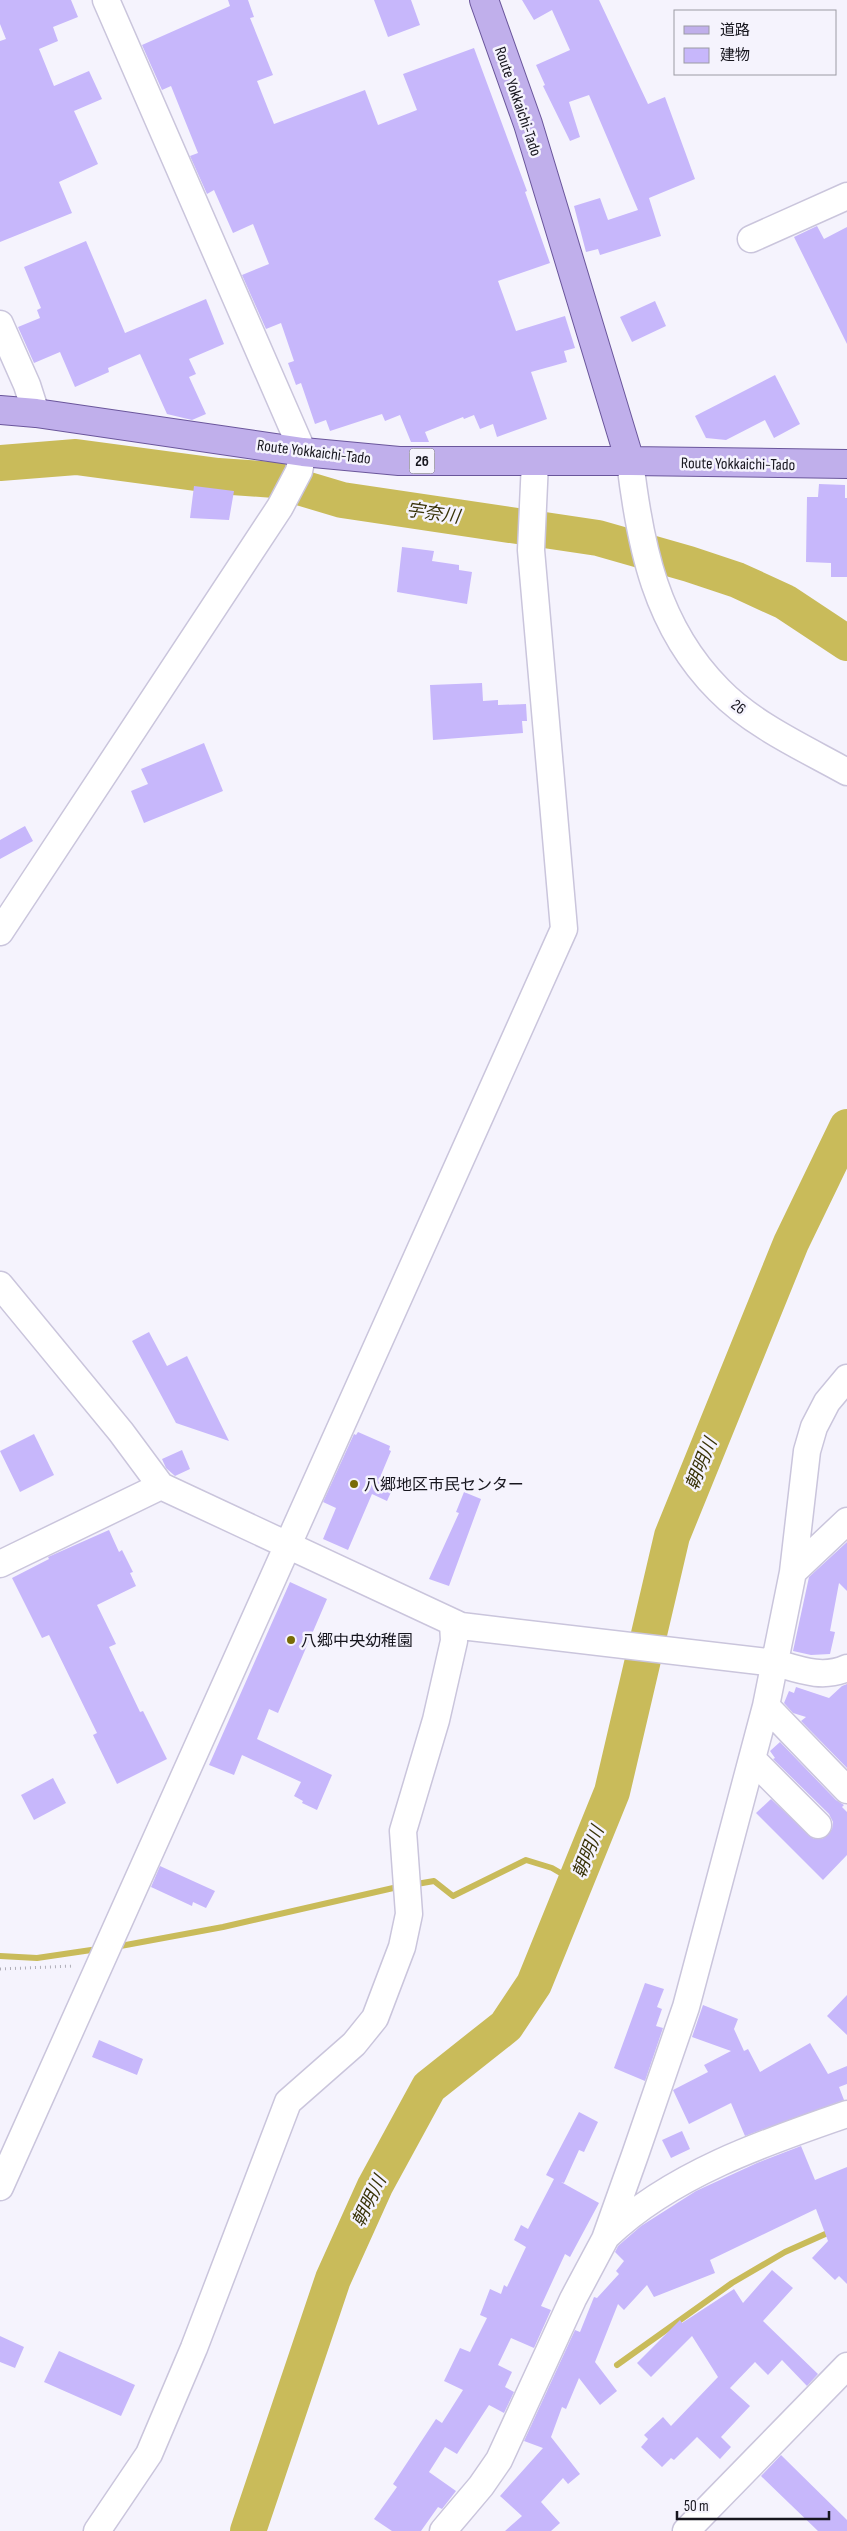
<svg xmlns="http://www.w3.org/2000/svg" width="847" height="2531" font-family="'Sofia Sans Condensed','Noto Sans JP',sans-serif">
	<rect width="100%" height="100%" fill="#f5f3fd"/>
	<g fill="none" stroke-linecap="round" stroke-linejoin="round">
		<!-- stream -->
		<path stroke="#c9bb5a" stroke-width="6" d="M411 1885 434 1881 453 1896 526 1860 552 1868 576 1882
			M115 1947 223 1927 402 1886
			M0 1956 37 1958 98 1949
			M617 2365 732 2283 785 2252 832 2231"/>
		<!-- river -->
		<path stroke="#c9bb5a" stroke-width="36" d="M0 463 76 457 218 476 275 480 342 500 598 538 689 564 737 580 785 602 847 643
			M248 2531 333 2279 375 2186 429 2087 506 2026 534 1984 612 1792 672 1536 791 1243 847 1127"/>
	</g>
	<!-- building -->
	<path fill="#c7b7fb" d="M0 0H71L78 17 53 27 58 41 39 49 54 86 89 71 102 99 74 111 98 164 59 182 72 213 0 242V41L6 39 0 24Z
		M228 0H248L254 17 250 18 273 75 257 81 274 124 365 90 378 125 417 110 403 74 474 48 527 191 525 192 550 263 498 281 516 331 565 316 575 348 564 351 567 362 531 372 547 419 497 437 493 424 480 429 474 415 464 419 463 417 425 432 429 442H411L400 415 385 421 382 414 330 431 326 420 315 424 301 383 296 385 288 363 294 361 281 323 266 329 242 275 269 264 253 224 233 233 214 190 207 194 190 156 198 153 171 86 162 90 142 45 230 6Z
		M374 0H411L420 25 388 37Z
		M522 0H599L648 104 665 97 695 179 649 198 661 236 600 255 598 249 586 252 574 206 600 198 608 220 638 210 589 95 569 102 580 137 570 141 543 86 545 85 536 65 570 50 552 10 534 20Z
		M817 226 824 239 847 227V344L794 237Z
		M86 241 125 333 206 299 224 344 189 359 196 374 189 377 206 414 192 420 167 414 140 354 108 368 109 372 75 387 60 352 34 363 18 327 40 318 37 310 41 308 24 267Z
		M655 301 666 326 632 342 620 317Z
		M775 375 800 424 774 438 765 420 726 440 706 438 695 416Z
		M819 484 845 485V498H847V577H831V563L806 562 807 497H818Z
		M194 486 234 491 229 520 190 518Z
		M402 547 434 551 432 561 459 565V570L472 572 467 604 397 592Z
		M482 683 483 701 498 700V705L526 704 527 721H522L523 733 433 740 430 685Z
		M204 743 223 791 144 823 131 791 148 784 141 769Z
		M25 826 33 841 0 859V840Z
		M149 1332 167 1366 187 1356 229 1441 176 1423 132 1341Z
		M358 1432 390 1446 389 1450 391 1451 381 1475 396 1481 387 1501 372 1494 348 1550 323 1539 336 1508 323 1502 354 1434 356 1435Z
		M34 1434 54 1475 20 1492 0 1451Z
		M182 1450 190 1469 175 1476 166 1468 162 1459Z
		M464 1492 481 1499 449 1586 429 1579 459 1513 456 1512Z
		M109 1530 119 1552 122 1550 133 1572 130 1573 136 1586 97 1605 116 1644 109 1647 140 1712 143 1711 167 1759 117 1784 93 1735 97 1733 49 1635 42 1638 12 1578 49 1559 48 1557Z
		M847 1542V1591L839 1583 830 1631 835 1632 830 1654 811 1655 793 1651 809 1577Z
		M290 1582 327 1599 278 1713 269 1709 257 1739 332 1775 317 1810 302 1803 303 1801 294 1796 301 1782 242 1755 234 1775 209 1765Z
		M847 1684V1768L801 1721 806 1717 793 1713 784 1703 789 1691 794 1693 796 1687 829 1698 842 1686Z
		M780 1742 836 1800 844 1805 842 1807 847 1812V1855L823 1880 756 1813 771 1799 814 1839H822L832 1829 833 1822 829 1814 773 1759 775 1758 770 1751Z
		M53 1778 66 1803 34 1820 21 1795Z
		M160 1866 215 1891 206 1908 193 1902 192 1906 151 1887Z
		M645 1983 664 1989 657 2007 662 2009 656 2026 663 2028 645 2081 614 2068Z
		M847 1995V2035L827 2016Z
		M703 2005 738 2019 734 2029 744 2051 748 2049 760 2072 810 2043 828 2074 847 2066V2084L839 2087 844 2100 745 2136 731 2103 689 2124 673 2090 708 2072 704 2065 731 2051 692 2037Z
		M99 2040 143 2059 137 2075 92 2057Z
		M579 2112 598 2122 584 2152 579 2150 564 2183 561 2182 599 2203 570 2257 565 2254 541 2306 551 2310 534 2348 511 2338 498 2365 512 2372 505 2387 514 2392 504 2413 489 2405 457 2454 445 2447 429 2472 456 2491 442 2509 438 2507 421 2531H392L374 2519 397 2487 393 2484 436 2419 442 2423 463 2390 444 2381 460 2348 470 2352 487 2318 480 2315 490 2289 501 2294 504 2285 507 2287 526 2247 514 2240 521 2225 528 2229 554 2179 546 2175Z
		M682 2131 690 2149 671 2158 662 2140Z
		M801 2146 815 2180 847 2167V2284L839 2276 835 2280 812 2258 828 2241 816 2209 710 2260 715 2273 654 2297 647 2285 624 2310 618 2304 595 2362 617 2391 600 2405 579 2378 566 2409 562 2407 551 2437 580 2474 568 2484 563 2478 541 2502 560 2523 551 2531H505L522 2516 500 2496 543 2448 524 2441 575 2330 580 2332 594 2297 597 2298 619 2274 616 2271 624 2261 615 2252 618 2246 641 2226 696 2191 757 2163Z
		M772 2270 793 2288 763 2321 818 2374 807 2386 782 2360 768 2375 755 2362 730 2388 750 2406 721 2437 731 2447 720 2459 697 2437 674 2460 671 2458 662 2467 641 2447 648 2439 644 2435 663 2417 671 2426 718 2377 692 2336 651 2377 637 2363 680 2320 682 2323 734 2289 743 2303Z
		M0 2336 24 2347 15 2368 0 2362Z
		M59 2351 135 2385 121 2416 44 2382Z
		M781 2455 847 2520V2531H818L761 2476Z"/>
	<g fill="none" stroke-linecap="round" stroke-linejoin="round">
		<defs>
			<path id="minor" d="M751 239 847 196
				M0 324 27 385 36 413
				M630 461C640 546 656 627 719 690 753 725 804 748 847 772
				M0 932 280 507 299 471 303 452 106 0
				M0 1285 121 1432 161 1486 461 1626 776 1663C800 1670 823 1679 847 1668
				M0 1564 161 1486
				M793 1572 847 1521
				M766 1706 847 1790
				M752 1759 818 1825
				M0 2187 564 929 531 550 535 462
				M607 2236C670 2175 765 2142 847 2114
				M97 2531 149 2454 194 2348 288 2102 354 2044 375 2018 402 1947 409 1914 403 1831 436 1720 454 1641 453 1623
				M443 2531 481 2486 499 2460 573 2299 605 2239 635 2155 686 2007 766 1706 793 1572 807 1451 814 1427 827 1402 847 1378
				M686 2531 847 2366"/>
			<path id="major" d="M484 0 528 124 630 461
				M0 410 36 413 303 452 399 461H630L847 464"/>
		</defs>
		<!-- minor casing -->
		<use href="#minor" stroke="#cac5dc" stroke-width="29"/>
		<!-- major casing -->
		<use href="#major" stroke="#6a569b" stroke-width="30"/>
		<!-- path -->
		<path stroke="#afadb7" stroke-width="3" stroke-dasharray="1 4" stroke-linecap="butt" d="M0 1969 74 1966"/>
		<!-- minor -->
		<use href="#minor" stroke="#fff" stroke-width="26"/>
		<!-- major -->
		<use href="#major" stroke="#c0afeb" stroke-width="28"/>
	</g>
	<!-- markers -->
	<g fill="#796c06" stroke="#f5f3fd" stroke-width="2">
		<circle cx="354" cy="1484" r="5"/>
		<circle cx="291" cy="1640" r="5"/>
	</g>
	<g text-anchor="middle" stroke-width="5" stroke-linejoin="round" paint-order="stroke">
		<!-- shield labels -->
		<rect fill="#f5f3fd" stroke="#5a5861" stroke-width="1" x="409.5" y="448.5" width="25" height="25" rx="4"/>
		<g font-size="15" font-weight="bold" fill="#17161e">
			<text x="422" y="466">26</text>
		</g>
		<!-- street labels -->
		<g font-size="16" fill="#17161e" stroke="#f5f3fd">
			<text transform="translate(519 101) rotate(71)" y="6">Route Yokkaichi-Tado</text>
			<text transform="translate(314 451) rotate(7)" y="6">Route Yokkaichi-Tado</text>
			<text transform="translate(738 463) rotate(1)" y="6">Route Yokkaichi-Tado</text>
			<text transform="translate(739 706) rotate(37)" y="6">26</text>
		</g>
		<!-- poi labels -->
		<g font-size="16" fill="#17161e" stroke="#f5f3fd" text-anchor="start">
			<text x="364" y="1490">八郷地区市民センター</text>
			<text x="301" y="1646">八郷中央幼稚園</text>
		</g>
		<!-- water labels -->
		<g font-size="18" font-style="italic" fill="#393308" stroke="#f5f3fd">
			<text transform="translate(433 513) rotate(8)" y="6">宇奈川</text>
			<text transform="translate(701 1464) rotate(-68)" y="6">朝明川</text>
			<text transform="translate(588 1852) rotate(-68)" y="6">朝明川</text>
			<text transform="translate(369 2201) rotate(-64)" y="6">朝明川</text>
		</g>
	</g>
	<!-- legend -->
	<rect x="674" y="10" width="162" height="65" fill="#f5f3fd" stroke="#9c9ba4"/>
	<rect x="684" y="26" width="25" height="8" fill="#c0afeb" stroke="#9c9ba4"/>
	<text x="720" y="35" font-size="15" fill="#17161e">道路</text>
	<rect x="684" y="48" width="25" height="15" fill="#c7b7fb" stroke="#9c9ba4"/>
	<text x="720" y="60" font-size="15" fill="#17161e">建物</text>
	<!-- scale -->
	<path d="M677 2511v8h152v-8" fill="none" stroke="#17161e" stroke-width="2.5"/>
	<text x="684" y="2511" font-size="15" fill="#17161e" stroke="#f5f3fd" stroke-width="4" paint-order="stroke">50 m</text>
</svg>
